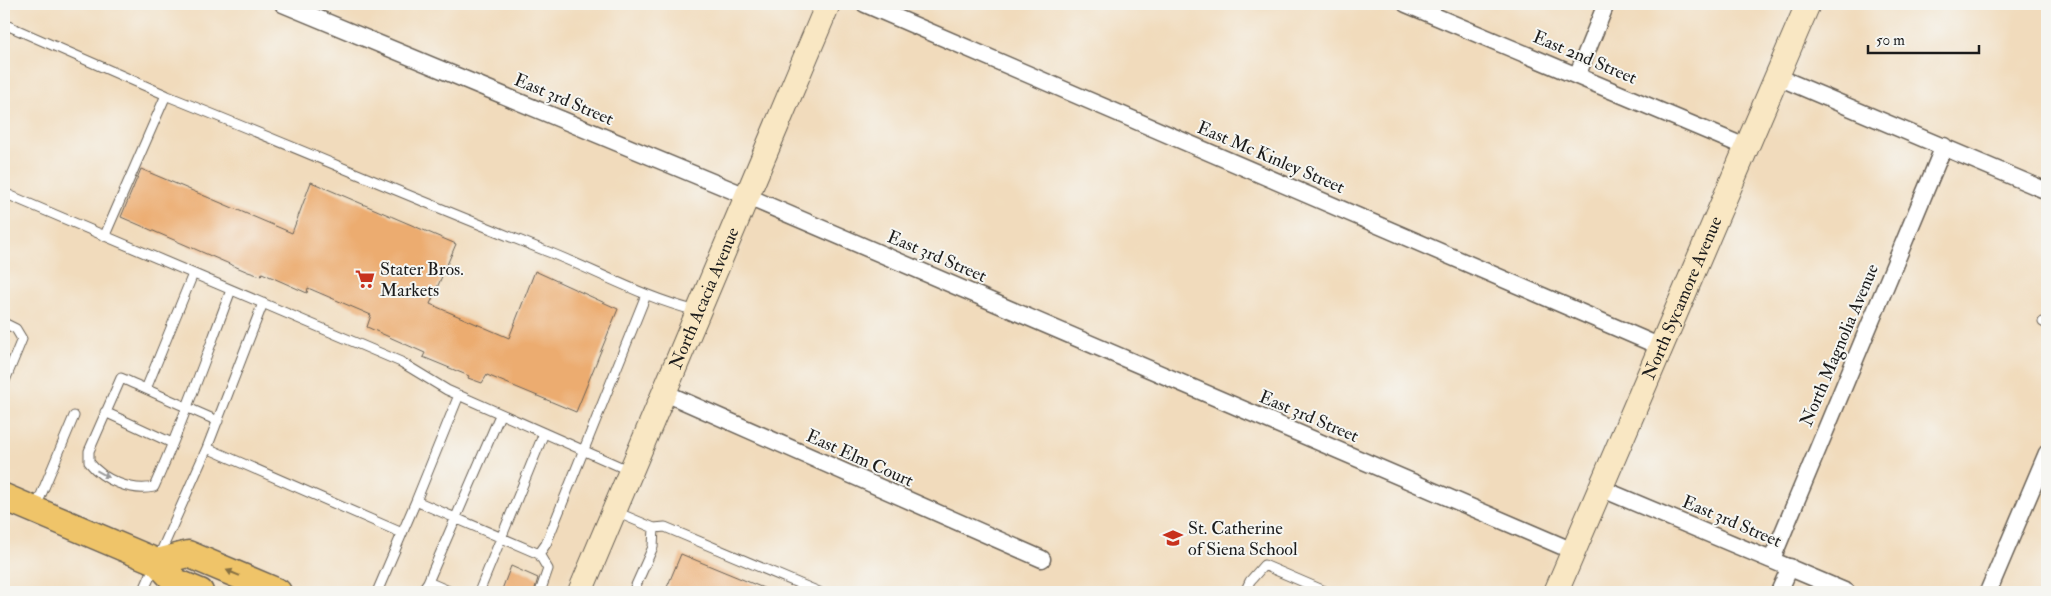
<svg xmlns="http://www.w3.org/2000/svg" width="2051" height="596" font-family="'IM FELL Double Pica',serif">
	<rect width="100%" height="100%" fill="#f6f6f2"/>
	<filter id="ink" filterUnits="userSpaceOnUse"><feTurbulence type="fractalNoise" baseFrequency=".02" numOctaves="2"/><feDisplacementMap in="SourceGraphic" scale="10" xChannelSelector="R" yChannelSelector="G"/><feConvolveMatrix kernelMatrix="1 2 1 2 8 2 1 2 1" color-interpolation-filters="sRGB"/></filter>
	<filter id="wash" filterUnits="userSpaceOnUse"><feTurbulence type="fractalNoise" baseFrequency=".0096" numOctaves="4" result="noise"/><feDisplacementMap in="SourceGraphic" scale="20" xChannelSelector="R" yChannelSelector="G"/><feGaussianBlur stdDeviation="1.12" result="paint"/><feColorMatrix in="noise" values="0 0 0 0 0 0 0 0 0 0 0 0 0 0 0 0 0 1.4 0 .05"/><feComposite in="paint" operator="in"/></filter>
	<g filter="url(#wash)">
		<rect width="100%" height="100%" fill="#f1dbbc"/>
		<g id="blocks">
			<!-- building -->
			<path fill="#ecac70" d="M141 169 292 233 311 182 456 244 430 304 509 338 535 271 618 309 576 412 487 375 482 383 468 378 469 376 423 357 425 353 367 327 371 315 308 288 307 293 262 273 261 276 248 272 121 217Z
				M681 554 773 592H665Z
				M511 566 538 578 534 592H501Z"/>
		</g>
	</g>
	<g filter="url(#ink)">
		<use href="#blocks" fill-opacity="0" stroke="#675f54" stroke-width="1"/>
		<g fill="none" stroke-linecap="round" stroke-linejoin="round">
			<defs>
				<path id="lane" d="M4 24 166 95 105 235
					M165 95C293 146 419 201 546 251 597 271 644 298 697 311
					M4 193 401 362 447 390 630 471
					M2043 322 2047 324
					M4 323 16 329 22 339 4 383
					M146 389 193 274
					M105 412 172 443
					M218 421C185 407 153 392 121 378L89 451V462C103 480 131 492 154 487 183 423 206 356 231 290
					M207 448 402 533
					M416 501 459 395
					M36 507 74 416
					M616 512 654 528 653 547 633 592
					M654 528 665 527 819 592
					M539 554 548 569 540 592
					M428 582 451 592
					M143 592 207 448 263 303
					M377 592 416 501 539 554 546 544 646 295
					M421 592 428 582 500 415
					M479 592 544 433
					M1245 592 1250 581 1264 565 1327 592"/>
				<path id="street" d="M283 4 746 196 1573 551
					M865 4 1661 347
					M1406 4 1748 148
					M1577 76 1606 4
					M1778 77 2047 191
					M663 392 1042 559
					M1600 488 1847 592
					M1772 559 1944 146
					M1779 592 1790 567
					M1988 592 2047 453"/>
				<g id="secondary">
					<path id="s1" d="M580 592 828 4"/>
					<path id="s2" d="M1556 592 1808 4"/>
				</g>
				<path id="primary" d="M4 497 157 562 176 582 200 592
					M157 562 188 554 278 592"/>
			</defs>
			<!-- lane casing -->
			<use href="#lane" stroke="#675f54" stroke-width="11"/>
			<!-- street casing -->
			<use href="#street" stroke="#675f54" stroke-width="19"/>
			<!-- secondary casing -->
			<use href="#secondary" stroke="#675f54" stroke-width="26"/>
			<!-- primary casing -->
			<use href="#primary" stroke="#675f54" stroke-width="29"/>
			<!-- lane -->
			<use href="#lane" stroke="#fff" stroke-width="9"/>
			<!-- street -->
			<use href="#street" stroke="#fff" stroke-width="16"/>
			<!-- secondary -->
			<use href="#secondary" stroke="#f9e7c3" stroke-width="24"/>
			<!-- primary -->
			<use href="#primary" stroke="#efc469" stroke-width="26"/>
		</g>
		<!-- one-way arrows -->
		<defs><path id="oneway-solid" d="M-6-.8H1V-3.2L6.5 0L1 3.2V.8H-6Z" transform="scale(1.25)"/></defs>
		<use fill="#999" href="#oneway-solid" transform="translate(103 474) rotate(29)"/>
		<use fill="#867042" href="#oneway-solid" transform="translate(233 573) rotate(-157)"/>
	</g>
	<!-- icons -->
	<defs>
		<symbol id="supermarket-bare" viewBox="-9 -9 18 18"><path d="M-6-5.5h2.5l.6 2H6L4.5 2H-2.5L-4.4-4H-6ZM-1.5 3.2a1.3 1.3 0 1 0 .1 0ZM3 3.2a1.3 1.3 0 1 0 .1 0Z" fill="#c8321e" stroke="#f6f6f2" stroke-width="2.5" paint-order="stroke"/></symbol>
		<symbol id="school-bare" viewBox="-9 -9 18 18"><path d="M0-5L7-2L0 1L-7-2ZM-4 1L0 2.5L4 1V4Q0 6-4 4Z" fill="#c8321e" stroke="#f6f6f2" stroke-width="2.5" paint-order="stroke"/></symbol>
	</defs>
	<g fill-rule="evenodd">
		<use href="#supermarket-bare" x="351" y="265" width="28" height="28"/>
		<use href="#school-bare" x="1159" y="524" width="28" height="28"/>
	</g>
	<g text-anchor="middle" stroke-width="4" stroke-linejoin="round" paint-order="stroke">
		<!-- street labels -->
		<g font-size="18" fill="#1c1c1c" stroke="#f6f6f2">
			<text transform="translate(1585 57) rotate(23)" y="6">East 2nd Street</text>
			<text transform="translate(564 99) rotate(23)" y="6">East 3rd Street</text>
			<text transform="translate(1271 157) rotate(23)" y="6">East Mc Kinley Street</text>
			<text transform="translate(937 256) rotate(23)" y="6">East 3rd Street</text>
			<text dy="6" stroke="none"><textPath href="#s1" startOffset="319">North Acacia Avenue</textPath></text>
			<text dy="6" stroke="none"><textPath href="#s2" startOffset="320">North Sycamore Avenue</textPath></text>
			<text transform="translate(1839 345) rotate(-67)" y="6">North Magnolia Avenue</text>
			<text transform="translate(1309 416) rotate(23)" y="6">East 3rd Street</text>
			<text transform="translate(860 458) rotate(24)" y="6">East Elm Court</text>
			<text transform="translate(1732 521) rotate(23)" y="6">East 3rd Street</text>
		</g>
		<!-- poi labels -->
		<g font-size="18" fill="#1c1c1c" stroke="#f6f6f2" text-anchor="start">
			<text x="380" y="275">Stater Bros.<tspan x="380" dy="21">Markets</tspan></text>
			<text x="1188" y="534">St. Catherine<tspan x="1188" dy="21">of Siena School</tspan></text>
		</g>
	</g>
	<!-- margin -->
	<rect width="2051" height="596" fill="none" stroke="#f6f6f2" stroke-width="20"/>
	<!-- scale -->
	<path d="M1868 45v8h111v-8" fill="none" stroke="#1c1c1c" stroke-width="2.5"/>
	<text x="1876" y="45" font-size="15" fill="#1c1c1c" stroke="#f6f6f2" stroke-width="4" paint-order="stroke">50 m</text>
</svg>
